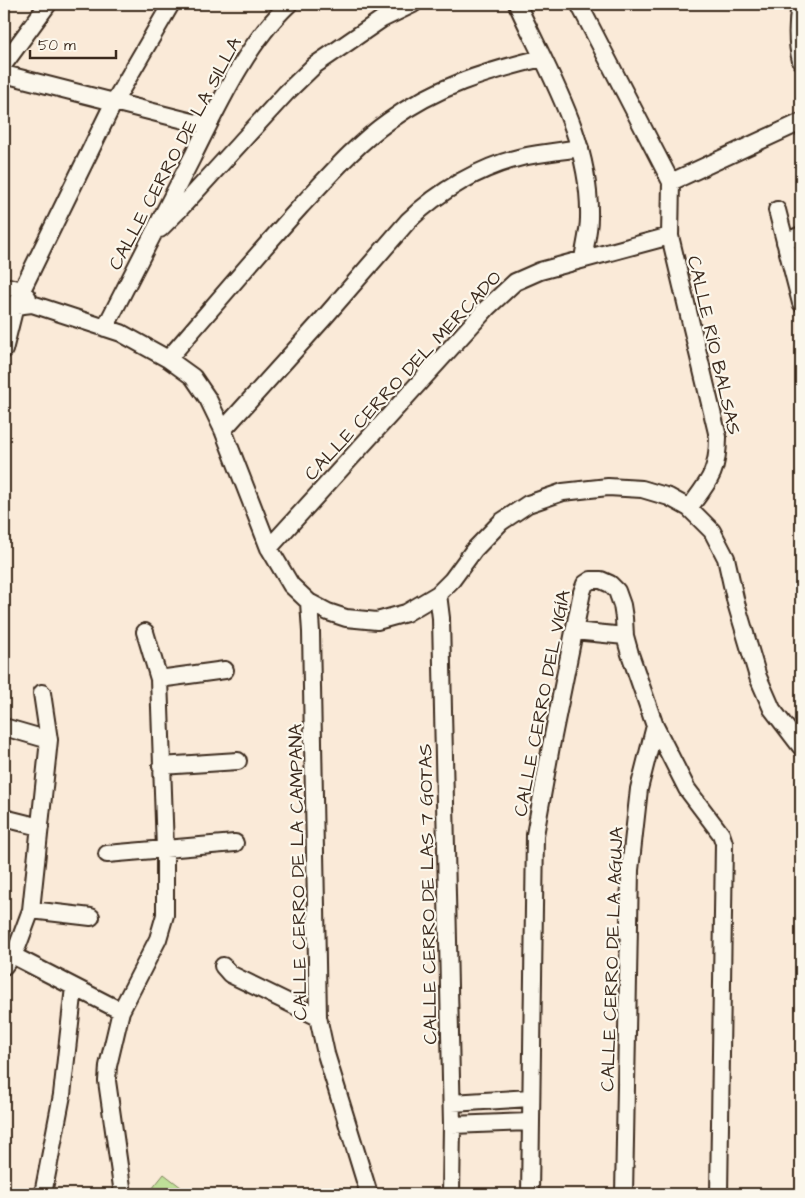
<svg xmlns="http://www.w3.org/2000/svg" width="805" height="1198" font-family="'Architects Daughter',sans-serif">
	<rect width="100%" height="100%" fill="#faead8"/>
	<filter id="ink" filterUnits="userSpaceOnUse"><feTurbulence type="fractalNoise" baseFrequency=".02" numOctaves="2"/><feDisplacementMap in="SourceGraphic" scale="10" xChannelSelector="R" yChannelSelector="G"/><feConvolveMatrix kernelMatrix="1 2 1 2 8 2 1 2 1" color-interpolation-filters="sRGB"/></filter>
	<g filter="url(#ink)">
		<!-- grass -->
		<path fill="#bfdf98" stroke="#7d845b" d="M164 1174 190 1194H148Z"/>
		<g fill="none" stroke-linecap="round" stroke-linejoin="round">
			<defs>
				<path id="minor" d="M517 4C548 72 591 140 589 218 589 231 585 246 583 259
					M579 4 671 182 670 236 718 437C718 473 709 481 689 508
					M800 4C797 23 796 42 801 61
					M4 64 48 4
					M4 74 208 126
					M671 182 801 122
					M777 210 801 303
					M160 229 178 211 286 93 315 65 382 19 413 4
					M785 242 801 235
					M4 286 22 290 28 298
					M4 304 15 306 32 304 121 333 168 359 193 377 208 399 223 430 269 548 291 585 309 602 328 612 346 618 377 621 406 613 438 594 452 580 474 550 501 522 528 504 563 492 608 487 642 489 669 497 689 508 712 531 726 558 736 603 758 677 772 709 801 747
					M105 328C134 271 163 215 192 158 218 106 247 43 289 4
					M4 350 15 306 22 290 114 102 171 4
					M168 359C212 308 255 257 300 207 328 177 355 145 389 121 437 86 485 72 542 58
					M223 430 323 319 408 221C439 191 480 167 522 157 541 153 561 151 580 148
					M269 548 487 308 515 282 540 271 670 236
					M438 594 441 618 452 1125 451 1194
					M309 602 311 632 318 1017 326 1054 369 1194
					M574 631 625 636
					M159 679 225 670
					M4 727 49 740
					M161 766 238 761
					M4 818 40 827
					M107 854 235 843
					M31 910 91 917
					M12 955 121 1011
					M4 966 12 955 18 945 31 910 49 740 42 693
					M223 966 230 974 318 1017
					M452 1103 530 1098
					M452 1125 530 1122
					M43 1194 62 1095 74 987
					M123 1194 107 1081 108 1066 121 1011 158 939 165 915V849L159 679 145 632
					M530 1194 535 835 551 746 582 592 585 584 591 580H601L610 584 617 591 622 605 624 618 625 636 630 654 655 726 687 789 721 834 724 843 719 1194
					M624 1194 630 870 639 789 655 726"/>
			</defs>
			<!-- minor casing -->
			<use href="#minor" stroke="#3b2a1e" stroke-width="20"/>
			<!-- minor -->
			<use href="#minor" stroke="#fbf7ec" stroke-width="16"/>
		</g>
	</g>
	<g text-anchor="middle" stroke-width="4.5" stroke-linejoin="round" paint-order="stroke">
		<!-- street labels -->
		<g font-size="19" fill="#3b2a1e" stroke="#fbf7ec">
			<text transform="translate(174 153) rotate(-62)" y="7">CALLE CERRO DE LA SILLA</text>
			<text transform="translate(715 345) rotate(77)" y="7">CALLE RÍO BALSAS</text>
			<text transform="translate(402 375) rotate(-47)" y="7">CALLE CERRO DEL MERCADO</text>
			<text transform="translate(541 703) rotate(-79)" y="7">CALLE CERRO DEL VIGÍA</text>
			<text transform="translate(297 872) rotate(-91)" y="7">CALLE CERRO DE LA CAMPANA</text>
			<text transform="translate(427 894) rotate(-91)" y="7">CALLE CERRO DE LAS 7 GOTAS</text>
			<text transform="translate(611 959) rotate(-88)" y="7">CALLE CERRO DE LA AGUJA</text>
		</g>
	</g>
	<!-- margin -->
	<rect width="805" height="1198" fill="none" stroke="#fbf7ec" stroke-width="20"/>
	<rect x="10" y="10" width="785" height="1178" fill="none" stroke="#3b2a1e" stroke-width="2" filter="url(#ink)"/>
	<!-- scale -->
	<path d="M30 50v8h86v-8" fill="none" stroke="#3b2a1e" stroke-width="2.5"/>
	<text x="38" y="50" font-size="15" fill="#3b2a1e" stroke="#fbf7ec" stroke-width="4" paint-order="stroke">50 m</text>
</svg>
